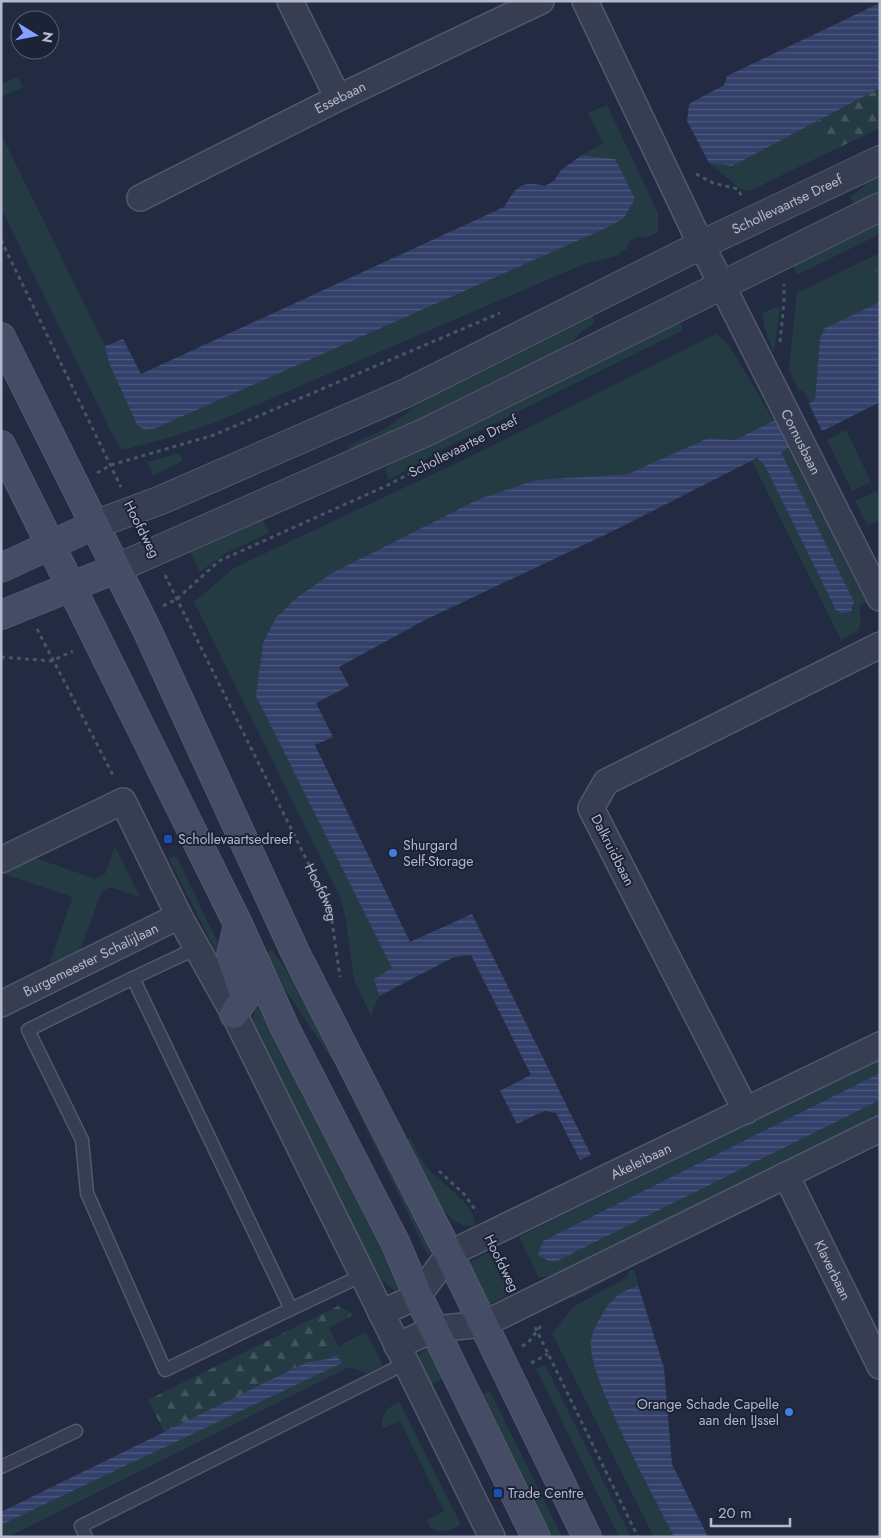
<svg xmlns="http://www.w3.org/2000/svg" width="881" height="1538" font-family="Jost,sans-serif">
	<defs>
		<pattern id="forest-firs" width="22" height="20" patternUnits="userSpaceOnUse" patternTransform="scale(1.25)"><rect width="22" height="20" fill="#253b44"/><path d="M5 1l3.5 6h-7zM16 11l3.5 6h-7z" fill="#42555e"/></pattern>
		<pattern id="water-rules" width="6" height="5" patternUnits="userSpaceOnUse" patternTransform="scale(1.25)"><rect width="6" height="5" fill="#334069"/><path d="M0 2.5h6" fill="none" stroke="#4e5a7d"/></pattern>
	</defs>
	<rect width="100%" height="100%" fill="#232b43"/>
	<!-- green -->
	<path fill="#253b44" d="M18 77 23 87 1 97V81L3 83Z
		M607 105 658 213V232L646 238C638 235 632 238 627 245L628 248 619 253 620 255 584 264 219 421 178 435 127 449H122L117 444 1 208V134L105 346 109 363 137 425 145 430 156 428 606 228 615 159 582 155 603 143 588 113Z
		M814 123 827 153 750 191 742 190 709 163 732 166Z
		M880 174V197L856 209 850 197Z
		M880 216V234L797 275 790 259Z
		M880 253V267L873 272 880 294V302L825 328 820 338 815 400 810 403 802 390 799 392 789 369 797 293Z
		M780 306 774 353 765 329 762 313Z
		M591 313 595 323 583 330 567 348 351 456 348 446 385 429 427 398Z
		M678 318 683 330 441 450 389 480 385 469 419 443Z
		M716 334 729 345 774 421 735 440 708 438 628 474 536 480 479 499 332 573 295 599 256 696 392 968 374 979 379 996 371 1016 354 980 346 920 340 897 194 602 234 568 461 461Z
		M846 430 871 482 852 491 827 440Z
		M788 448 866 602 859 606 861 622 858 631 841 640 752 461 757 458 765 466 837 611 847 614 854 607 781 452Z
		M179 453 183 461 153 475 147 462Z
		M876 491 880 499V519L868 526 855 501Z
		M263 519 269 533 226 553 200 572 187 546Z
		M115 846 140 897 110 887 102 891 80 950 49 964 73 897 4 874 35 858 96 879 105 874Z
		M176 855 233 975 229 977 169 859Z
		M272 950 299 988 435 1250 428 1255 335 1064 284 988 266 953Z
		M260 1001 398 1279 401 1286 399 1289 394 1290 378 1276 372 1267 254 1028C252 1020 253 1006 260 1001Z
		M880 1059V1073L543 1241 557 1261 880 1100V1117L577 1269 539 1278 519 1237Z
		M410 1137C416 1150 422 1163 432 1173 445 1186 476 1205 475 1226 469 1226 462 1225 456 1222 438 1211 416 1159 406 1139Z
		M489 1253 510 1294 490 1304 469 1262Z
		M617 1269 618 1274 573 1298 572 1296 581 1285Z
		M634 1269 638 1285 620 1293 608 1403 674 1537H654L552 1333 574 1306 627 1278 629 1271Z
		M366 1332 383 1365 367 1373 349 1367 8 1537H1V1525L342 1363 337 1355 329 1359 307 1362Z
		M429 1349 446 1377 431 1385C426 1375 409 1351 429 1349Z
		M545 1365 631 1537H619L536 1369Z
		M490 1391 562 1537H553L483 1394Z
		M399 1401 461 1525C449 1531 442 1533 430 1528L427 1520 444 1511 400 1421 382 1429C381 1415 387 1408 399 1401Z"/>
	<!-- forest -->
	<path fill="url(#forest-firs)" d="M880 88V128L827 153 814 123Z
		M880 267V294L873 272Z
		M338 1306 354 1314 329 1328 338 1346 165 1433 148 1400Z"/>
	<!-- water -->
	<path fill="url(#water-rules)" d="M880 3V88L732 166 709 163 687 121 689 104 724 85 727 76Z
		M582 155 615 159 635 199 624 218 606 228 156 428 145 430 137 425 109 363 105 346 123 339 141 374 504 207C516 187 521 180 545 186L554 181 561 170Z
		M880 302V402L781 452 854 602 851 612 842 614 836 610 765 466 757 458 613 531 425 620 339 667 349 686 316 703 333 737 315 745 410 942 472 914 591 1155 580 1160 556 1113 544 1111 517 1124 500 1091 531 1075 471 955 454 957 379 996 374 979 392 968 256 696 263 643 276 618 295 599 332 573 479 499 536 480 628 474 708 438 735 440 810 403 815 400 820 338 825 328Z
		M880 1073V1100L557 1261 551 1262 538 1255 543 1241Z
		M638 1285 664 1368 672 1464 708 1537H674C657 1501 586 1374 591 1341 594 1325 607 1303 621 1293 626 1290 633 1288 638 1285Z
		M337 1355 342 1363 1 1525V1512L307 1362 329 1359Z"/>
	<!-- pier -->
	<path fill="#232b43" d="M808 402 823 433 790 450 774 419Z"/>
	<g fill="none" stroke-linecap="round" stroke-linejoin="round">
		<defs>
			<path id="service" d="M199 947 133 978 291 1309 363 1275
				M133 978 28 1030 82 1140 87 1193 165 1370 291 1309
				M1 1467 76 1431
				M86 1537 81 1526 406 1363"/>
			<g id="minor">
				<path d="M290 1 338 98"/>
				<path id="s2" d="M585 1 694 230 880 598"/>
				<path id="s3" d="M140 198 338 98 541 1"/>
				<path d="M1 860 123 801 179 916 234 1014 492 1537"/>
				<path id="s4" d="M1 1004 179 916"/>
				<path d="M746 1111 591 808 606 782 880 645"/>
				<path id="s5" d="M786 1175 880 1366"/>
				<path id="s6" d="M381 1313 418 1296 449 1254 880 1045"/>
				<path d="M397 1346 434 1329 484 1324 880 1129"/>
			</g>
			<g id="tertiary">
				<path id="s7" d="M94 525 161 500 406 393 703 244 880 160"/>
				<path d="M115 569 426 432 880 207"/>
			</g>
			<path id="secondary" d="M1 337 147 630 295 952 449 1254 587 1537
				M1 445 238 924 285 1028 395 1242 418 1296 536 1537
				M1 568 94 525
				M1 615 115 569
				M234 1014 245 997 231 956 238 924"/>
		</defs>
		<!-- service casing -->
		<use href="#service" stroke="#52596c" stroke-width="15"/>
		<!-- minor casing -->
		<use href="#minor" stroke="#52596c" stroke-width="28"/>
		<!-- tertiary casing -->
		<use href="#tertiary" stroke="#52596c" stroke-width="30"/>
		<!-- secondary casing -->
		<use href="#secondary" stroke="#52596c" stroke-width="30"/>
		<!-- path -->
		<g stroke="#435860" stroke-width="3" stroke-dasharray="4 4" stroke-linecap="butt">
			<path d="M696 174 713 183 738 189 742 197"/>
			<path d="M1 240 121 487"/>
			<path d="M780 342 784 302V284"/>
			<path d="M97 473 111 465 214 435 500 313"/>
			<path id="s1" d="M165 575 330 907 340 977"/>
			<path d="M163 606 177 599 219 561 388 485 431 462"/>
			<path d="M37 629 114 777"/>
			<path d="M1 657 52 661 73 651"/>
			<path d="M439 1171 464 1194 477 1212"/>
			<path d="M499 1258 511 1282"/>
			<path d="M535 1327 638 1537"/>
			<path d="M522 1346 527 1344 541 1326"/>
			<path d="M531 1363 548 1354"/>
		</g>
		<!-- service -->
		<use href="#service" stroke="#373e52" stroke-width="12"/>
		<!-- minor -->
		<use href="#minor" stroke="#373e52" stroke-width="25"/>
		<!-- tertiary -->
		<use href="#tertiary" stroke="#373e52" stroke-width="28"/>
		<!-- secondary -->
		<use href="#secondary" stroke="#454c66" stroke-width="28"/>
	</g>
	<!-- markers -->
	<g fill="#1a4fb4" stroke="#1c2337" stroke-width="2">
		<rect x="163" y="834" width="10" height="10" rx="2.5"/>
		<rect x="493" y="1488" width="10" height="10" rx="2.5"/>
	</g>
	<g fill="#3f7fe0" stroke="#1c2337" stroke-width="2">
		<circle cx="393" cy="853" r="5"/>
		<circle cx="789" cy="1412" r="5"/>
	</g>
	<g text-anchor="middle" stroke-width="4" stroke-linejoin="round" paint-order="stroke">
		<!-- street labels -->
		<g font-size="14" fill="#b4b9cc" stroke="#1c2337">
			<text dy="5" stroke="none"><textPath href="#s3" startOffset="224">Essebaan</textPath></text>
			<text dy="5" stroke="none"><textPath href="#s7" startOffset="764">Schollevaartse Dreef</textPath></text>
			<text dy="5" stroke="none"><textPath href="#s2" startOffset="491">Cornusbaan</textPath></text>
			<text transform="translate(463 446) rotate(-27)" y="5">Schollevaartse Dreef</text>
			<text transform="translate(142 529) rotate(63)" y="5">Hoofdweg</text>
			<text transform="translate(613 850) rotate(63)" y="5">Dalkruidbaan</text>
			<text dy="5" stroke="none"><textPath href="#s1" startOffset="354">Hoofdweg</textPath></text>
			<text dy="5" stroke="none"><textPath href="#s4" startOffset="100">Burgemeester Schalijlaan</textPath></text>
			<text dy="5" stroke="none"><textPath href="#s6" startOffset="306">Akeleibaan</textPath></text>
			<text transform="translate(502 1263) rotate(64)" y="5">Hoofdweg</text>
			<text dy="5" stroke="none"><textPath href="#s5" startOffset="106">Klaverbaan</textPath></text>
		</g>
		<!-- poi labels -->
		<g font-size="14" fill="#b4b9cc" stroke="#1c2337" text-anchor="start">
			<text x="178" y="844">Schollevaartsedreef</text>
			<text x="403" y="850">Shurgard<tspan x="403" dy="16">Self-Storage</tspan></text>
			<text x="779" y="1409" text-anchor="end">Orange Schade Capelle<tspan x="779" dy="16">aan den IJssel</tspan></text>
			<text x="508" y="1498">Trade Centre</text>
		</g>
	</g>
	<!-- border -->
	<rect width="881" height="1538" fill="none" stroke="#b4b9cc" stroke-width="5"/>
	<!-- north arrow -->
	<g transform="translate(35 35) rotate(100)"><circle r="24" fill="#1c2337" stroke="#595f73"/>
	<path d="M0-4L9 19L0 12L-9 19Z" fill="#86a1ff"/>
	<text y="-8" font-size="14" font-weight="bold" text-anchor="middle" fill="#b4b9cc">N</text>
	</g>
	<!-- scale -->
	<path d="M711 1518v8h79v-8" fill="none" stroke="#b4b9cc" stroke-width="2.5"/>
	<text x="718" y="1518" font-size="15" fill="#b4b9cc" stroke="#1c2337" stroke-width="4" paint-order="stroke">20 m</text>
</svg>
